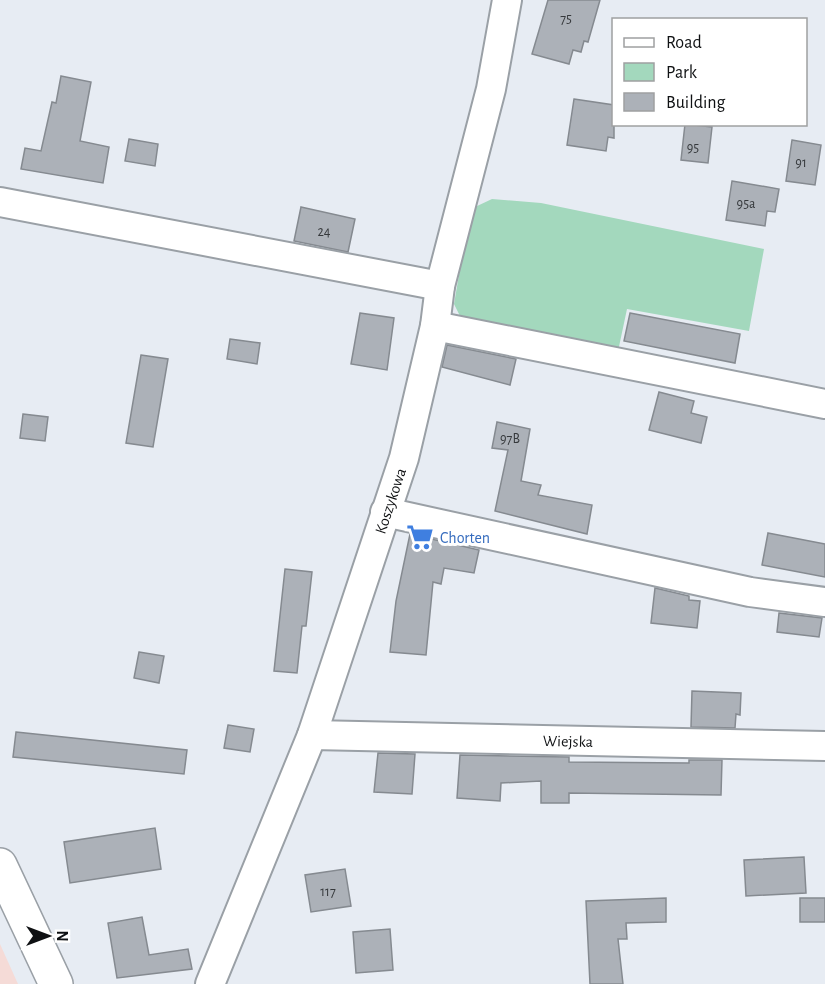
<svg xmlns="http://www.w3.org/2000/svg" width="825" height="984" font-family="'Alegreya Sans',sans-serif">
	<rect width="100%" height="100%" fill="#e7ecf3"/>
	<!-- industrial -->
	<path fill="#f5dbd7" d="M0 944 18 984H0Z"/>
	<!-- green -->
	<path fill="#a3d8bd" d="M492 199 541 203 764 249 749 331 627 309 617 356 470 323 460 316 454 304 469 217 475 207Z"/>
	<!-- building -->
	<path fill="#acb1b8" stroke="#858a90" stroke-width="1.5" d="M548 0H600L588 42 584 41 581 52 573 50 569 64 532 54Z
		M61 76 91 82 80 141 109 147 103 183 21 169 25 148 41 151 52 102 56 103Z
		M574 99 614 105V138L608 137 606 151 567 145Z
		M685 124 712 127 708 163 681 160Z
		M129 139 158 144 155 166 125 161Z
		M792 140 821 145 815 185 786 181Z
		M732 181 779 189 775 212 767 211 765 226 726 220Z
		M301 207 355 219 348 252 294 241Z
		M360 313 394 318 387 370 351 364Z
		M630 313 740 334 735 363 624 341Z
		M230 339 260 343 257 364 227 359Z
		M447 345 516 359 510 385 442 367Z
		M141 355 168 359 153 447 126 443Z
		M659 392 694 401 691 413 707 417 701 443 649 430Z
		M23 414 48 417 45 441 20 438Z
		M497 422 530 429 521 481 541 485 538 495 592 505 587 534 495 511 508 450 492 448Z
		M768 533 825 544V577L762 565Z
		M410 534 479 550 474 573 444 568 441 584 433 582 426 655 390 652 396 601Z
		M285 569 312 572 306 626H302L297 673 274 671Z
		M655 588 689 596V600L700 601 697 628 651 623Z
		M779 613 822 618 819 637 777 632Z
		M139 652 164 656 159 683 134 678Z
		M692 691 741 693 740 715 736 714 735 728 691 727Z
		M228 725 254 729 250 752 224 748Z
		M16 732 187 750 184 774 13 757Z
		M378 753 415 754 412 794 374 792Z
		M460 755 569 757V762L689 763V760H722L721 795 569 793V803H541V781L501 783 500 801 457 798Z
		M155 828 161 869 70 883 64 842Z
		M804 857 806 893 746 896 744 860Z
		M345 869 351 906 311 912 305 875Z
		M666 898V922L626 923 627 939H618L623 984H590L586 901Z
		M800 898H825V922H800Z
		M142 917 149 955 188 949 192 969 117 978 108 923Z
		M390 929 393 970 356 973 353 932Z"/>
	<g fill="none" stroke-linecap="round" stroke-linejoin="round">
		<defs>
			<g id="street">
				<path d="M0 202 440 286"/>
				<path d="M435 326 825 404"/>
				<path d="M385 512 750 592 825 602"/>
				<path id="s1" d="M312 735 825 746"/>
				<path id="s2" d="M210 984 312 735 404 458 435 326 440 286 491 89 507 0"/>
			</g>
			<path id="secondary" d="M0 865 56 984"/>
		</defs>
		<!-- street casing -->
		<use href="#street" stroke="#9aa0a6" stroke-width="32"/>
		<!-- secondary casing -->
		<use href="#secondary" stroke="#9aa0a6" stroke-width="36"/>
		<!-- street -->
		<use href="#street" stroke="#fff" stroke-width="28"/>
		<!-- secondary -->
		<use href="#secondary" stroke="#fff" stroke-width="33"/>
	</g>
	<!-- icons -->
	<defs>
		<symbol id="supermarket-bare" viewBox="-9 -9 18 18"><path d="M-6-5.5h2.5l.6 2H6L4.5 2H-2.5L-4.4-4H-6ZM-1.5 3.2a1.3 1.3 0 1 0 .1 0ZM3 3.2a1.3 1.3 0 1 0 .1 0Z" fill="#3f7fe0" stroke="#fff" stroke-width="2.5" paint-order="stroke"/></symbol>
	</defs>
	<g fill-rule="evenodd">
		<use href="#supermarket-bare" x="401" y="518" width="38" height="38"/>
	</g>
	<g text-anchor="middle" stroke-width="6" stroke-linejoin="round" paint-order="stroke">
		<!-- number labels -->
		<g font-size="14" fill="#36393c">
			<text x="566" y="23">75</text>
			<text x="693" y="152">95</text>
			<text x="801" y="167">91</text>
			<text x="746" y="208">95a</text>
			<text x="324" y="236">24</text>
			<text x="510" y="443">97B</text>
			<text x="328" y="896">117</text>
		</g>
		<!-- street labels -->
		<g font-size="16" fill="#0f1113" stroke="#fff">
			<text dy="6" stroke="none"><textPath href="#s2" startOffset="516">Koszykowa</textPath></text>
			<text dy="6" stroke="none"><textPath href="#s1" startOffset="256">Wiejska</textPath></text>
		</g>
		<!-- shop labels -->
		<g font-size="16" fill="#366cbe" stroke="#fff" text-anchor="start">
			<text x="440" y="543">Chorten</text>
		</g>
	</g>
	<!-- legend -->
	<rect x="612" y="18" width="195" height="108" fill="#ffffff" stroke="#9fa0a1" stroke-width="1.5"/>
	<rect x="624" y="38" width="30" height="9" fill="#ffffff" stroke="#9fa0a1" stroke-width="1.5"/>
	<text x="666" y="48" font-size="18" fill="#0f1113">Road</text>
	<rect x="624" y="63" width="30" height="18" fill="#a3d8bd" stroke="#9fa0a1" stroke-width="1.5"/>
	<text x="666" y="78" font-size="18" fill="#0f1113">Park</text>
	<rect x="624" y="93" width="30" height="18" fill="#acb1b8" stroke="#9fa0a1" stroke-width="1.5"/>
	<text x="666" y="108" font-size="18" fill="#0f1113">Building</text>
	<!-- north arrow -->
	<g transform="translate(48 936) rotate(90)" stroke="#ffffff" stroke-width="4.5" paint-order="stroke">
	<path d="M0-4.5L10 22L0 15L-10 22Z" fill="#0f1113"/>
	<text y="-9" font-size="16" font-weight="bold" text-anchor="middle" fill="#0f1113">N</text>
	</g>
</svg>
